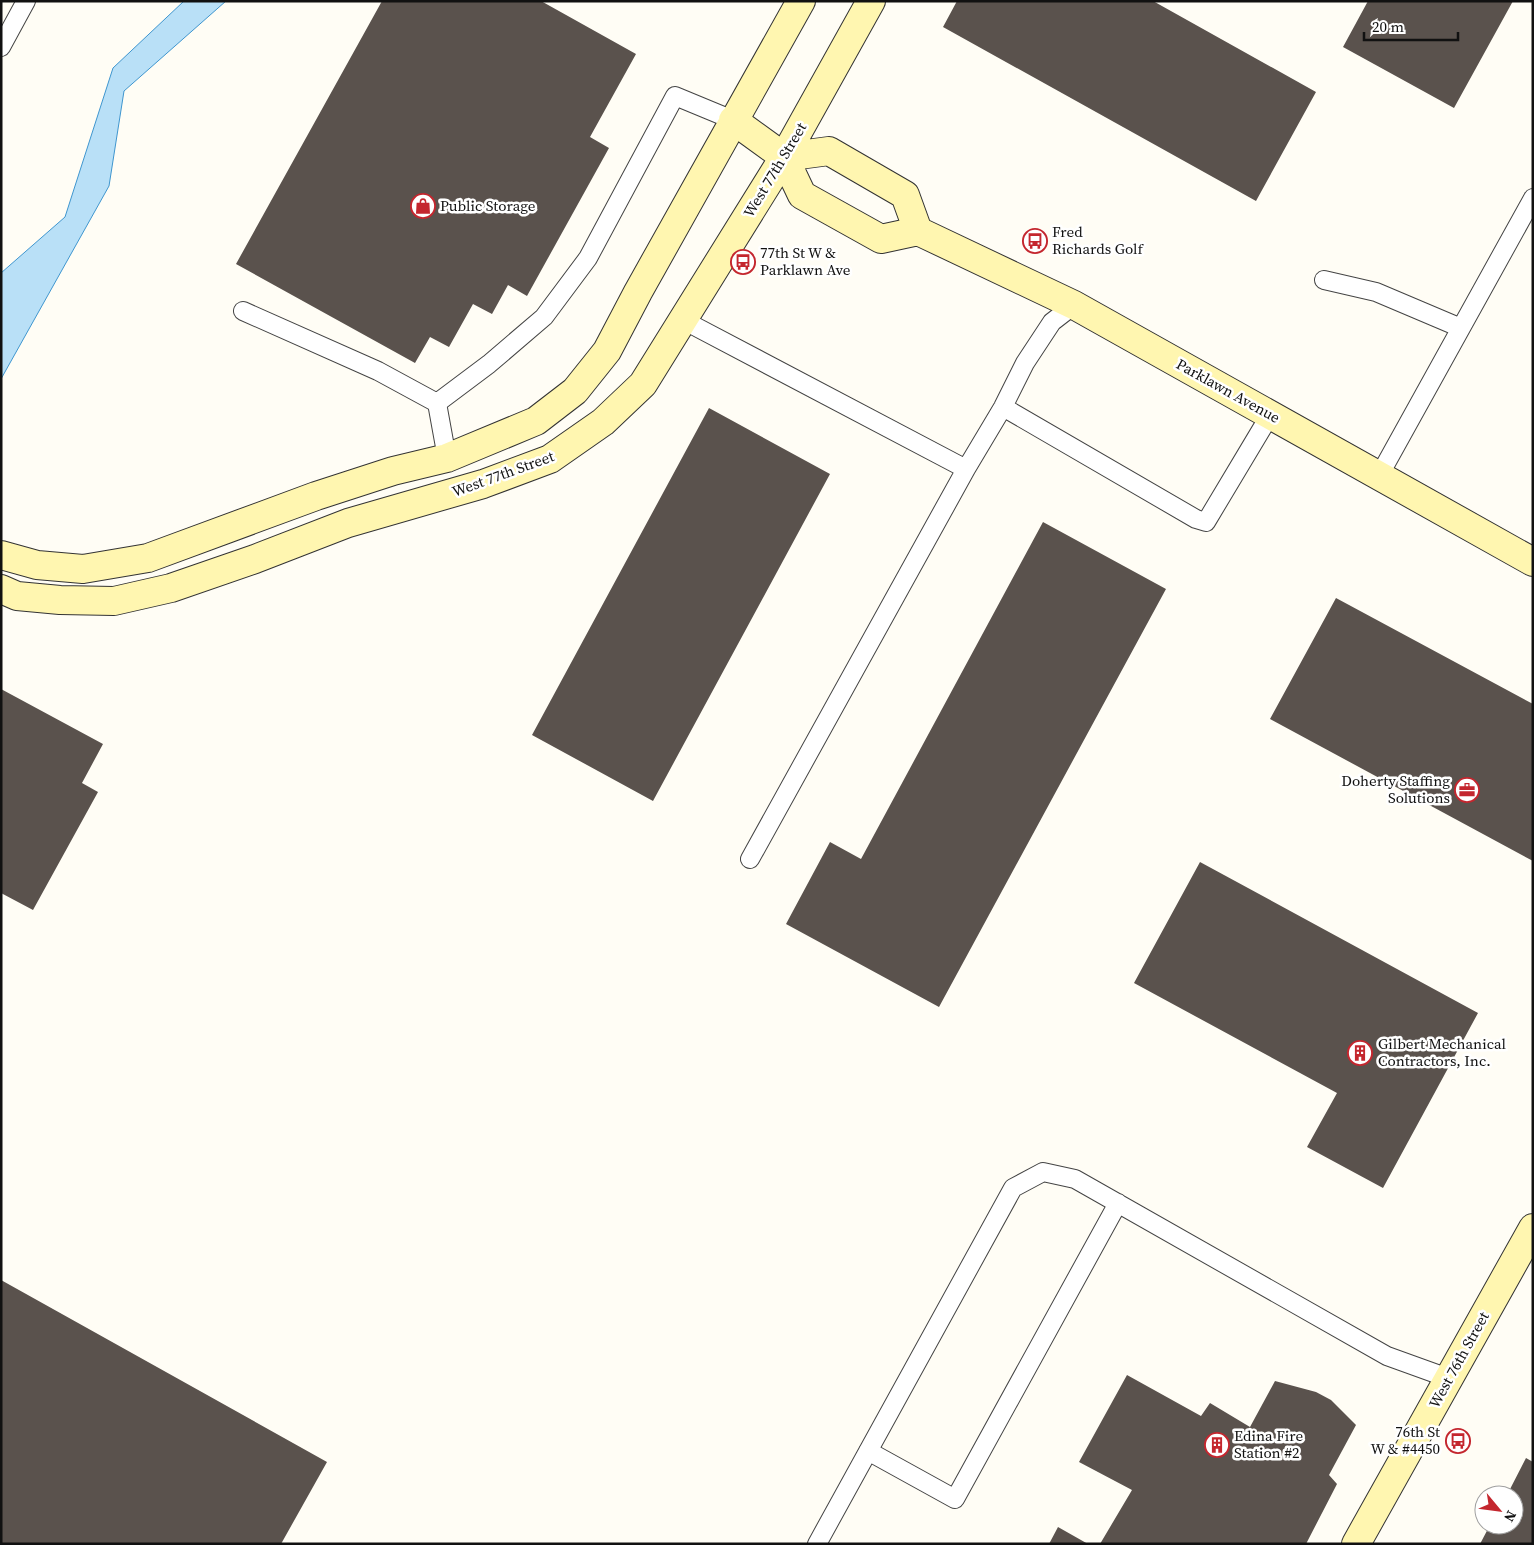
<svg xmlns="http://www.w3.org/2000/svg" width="1534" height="1545" font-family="'Source Serif 4',serif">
	<rect width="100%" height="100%" fill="#fffdf5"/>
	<!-- water -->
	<path fill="#b9e0f7" stroke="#3f96cf" d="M184 1H226L124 91 109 186 1 379V273L65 217 113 68Z"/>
	<!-- building -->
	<path fill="#5a524d" d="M382 1H541L636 54 590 137 609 148 527 296 508 285 492 314 473 304 449 347 430 337 415 363 236 264Z
		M957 1H1153L1316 92 1256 201 943 27Z
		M1368 1H1513L1454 108 1343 47Z
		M709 408 830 474 653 801 532 735Z
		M1043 522 1166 589 939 1007 786 924 830 842 861 859Z
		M1336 598 1533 704V861L1270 719Z
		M1 689 103 744 82 783 98 792 33 910 1 893Z
		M1200 862 1478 1013 1383 1188 1307 1147 1337 1093 1134 983Z
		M1 1280 327 1462 281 1544H1Z
		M1127 1375 1201 1416 1210 1403 1250 1427 1275 1381 1316 1392 1331 1400 1356 1425 1329 1475 1337 1484 1306 1544H1100L1132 1490 1079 1462Z
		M1526 1458 1533 1462V1544H1480L1490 1525H1514V1495H1507Z
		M1058 1527 1088 1544H1049Z"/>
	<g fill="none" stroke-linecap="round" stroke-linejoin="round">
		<defs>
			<path id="lane" d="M1 47 26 1
				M1324 280 1376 292 1461 328
				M243 311 378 371 437 403
				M683 320 966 469 1003 407 1025 363 1052 322 1074 305
				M1003 407 1196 519 1206 522 1270 415
				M447 458 437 403 489 364 544 317 588 258 675 96 733 120
				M1379 476 1533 198
				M750 859 966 469
				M868 1451 955 1499 1118 1203
				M817 1544 1013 1188 1043 1172 1075 1179 1387 1356 1448 1378"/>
			<path id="secondary" d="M733 120 784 157 802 195 881 239 918 231 1074 305 1533 562
				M784 157 829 151 905 195 918 231
				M1 555 37 565 83 569 148 558 316 496 393 471 447 458 536 421 575 391 607 351 638 292 801 1
				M1 589 17 596 60 600 114 601 171 588 255 559 348 523 483 484 550 459 603 422 643 384 784 157 871 1
				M1356 1544 1533 1228"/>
		</defs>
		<!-- lane casing -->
		<use href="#lane" stroke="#444" stroke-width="20"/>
		<!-- secondary casing -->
		<use href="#secondary" stroke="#333" stroke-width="30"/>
		<!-- lane -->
		<use href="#lane" stroke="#fff" stroke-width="18"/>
		<!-- secondary -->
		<use href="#secondary" stroke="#fff6b0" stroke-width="28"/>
	</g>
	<!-- icons -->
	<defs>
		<symbol id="shop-ring" viewBox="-11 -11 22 22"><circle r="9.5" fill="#fff" stroke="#c4262e" stroke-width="1.5"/><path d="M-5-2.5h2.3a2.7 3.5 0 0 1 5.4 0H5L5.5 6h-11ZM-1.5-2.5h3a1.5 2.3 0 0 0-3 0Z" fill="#c4262e"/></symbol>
		<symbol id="bus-ring" viewBox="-11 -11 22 22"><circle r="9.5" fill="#fff" stroke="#c4262e" stroke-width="1.5"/><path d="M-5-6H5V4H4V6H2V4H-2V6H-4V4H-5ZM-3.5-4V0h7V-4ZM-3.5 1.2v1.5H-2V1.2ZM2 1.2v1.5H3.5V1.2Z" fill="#c4262e"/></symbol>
		<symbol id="office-ring" viewBox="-11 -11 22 22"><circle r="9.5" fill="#fff" stroke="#c4262e" stroke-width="1.5"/><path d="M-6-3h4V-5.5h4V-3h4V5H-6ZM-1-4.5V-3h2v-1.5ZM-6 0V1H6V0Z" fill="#c4262e"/></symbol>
		<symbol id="building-ring" viewBox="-11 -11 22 22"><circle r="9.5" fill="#fff" stroke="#c4262e" stroke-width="1.5"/><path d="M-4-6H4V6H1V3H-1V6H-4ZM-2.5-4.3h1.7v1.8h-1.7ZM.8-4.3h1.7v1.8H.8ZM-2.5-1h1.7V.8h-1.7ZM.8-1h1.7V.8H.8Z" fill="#c4262e"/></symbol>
	</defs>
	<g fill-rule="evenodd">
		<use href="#shop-ring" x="409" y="192" width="28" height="28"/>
		<use href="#bus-ring" x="1021" y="227" width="28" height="28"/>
		<use href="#bus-ring" x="729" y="248" width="28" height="28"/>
		<use href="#office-ring" x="1453" y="776" width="28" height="28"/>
		<use href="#building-ring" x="1346" y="1039" width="28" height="28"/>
		<use href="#bus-ring" x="1444" y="1427" width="28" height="28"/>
		<use href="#building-ring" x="1203" y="1431" width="28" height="28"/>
	</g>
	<g text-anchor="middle" stroke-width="5" stroke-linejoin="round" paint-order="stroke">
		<!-- street labels -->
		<g font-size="15" fill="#111" stroke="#fff">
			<text transform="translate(775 170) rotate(-59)" y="5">West 77th Street</text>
			<text transform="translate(1228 391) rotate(29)" y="5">Parklawn Avenue</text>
			<text transform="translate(503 474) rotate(-20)" y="5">West 77th Street</text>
			<text transform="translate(1459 1360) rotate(-61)" y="5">West 76th Street</text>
		</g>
		<!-- poi labels -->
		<g font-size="15" fill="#111" stroke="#fff" text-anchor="start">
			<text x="440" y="211">Public Storage</text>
			<text x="1052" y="237">Fred<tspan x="1052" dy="17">Richards Golf</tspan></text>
			<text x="760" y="258">77th St W &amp;<tspan x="760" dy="17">Parklawn Ave</tspan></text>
			<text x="1450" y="786" text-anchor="end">Doherty Staffing<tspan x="1450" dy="17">Solutions</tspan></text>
			<text x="1378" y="1049">Gilbert Mechanical<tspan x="1378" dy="17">Contractors, Inc.</tspan></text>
			<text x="1440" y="1437" text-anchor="end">76th St<tspan x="1440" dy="17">W &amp; #4450</tspan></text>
			<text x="1234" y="1441">Edina Fire<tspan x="1234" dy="17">Station #2</tspan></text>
		</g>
	</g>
	<!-- border -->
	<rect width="1534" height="1545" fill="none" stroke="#111111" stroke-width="5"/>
	<!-- north arrow -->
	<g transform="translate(1499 1510) rotate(119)"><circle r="24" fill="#ffffff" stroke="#a0a0a0"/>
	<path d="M0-4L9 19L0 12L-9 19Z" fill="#c4262e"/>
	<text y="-8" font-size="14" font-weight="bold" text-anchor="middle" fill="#111111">N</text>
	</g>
	<!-- scale -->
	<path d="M1364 32v8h94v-8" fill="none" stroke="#111111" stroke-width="2.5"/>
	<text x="1372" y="32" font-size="15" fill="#111111" stroke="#ffffff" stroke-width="4" paint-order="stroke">20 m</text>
</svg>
